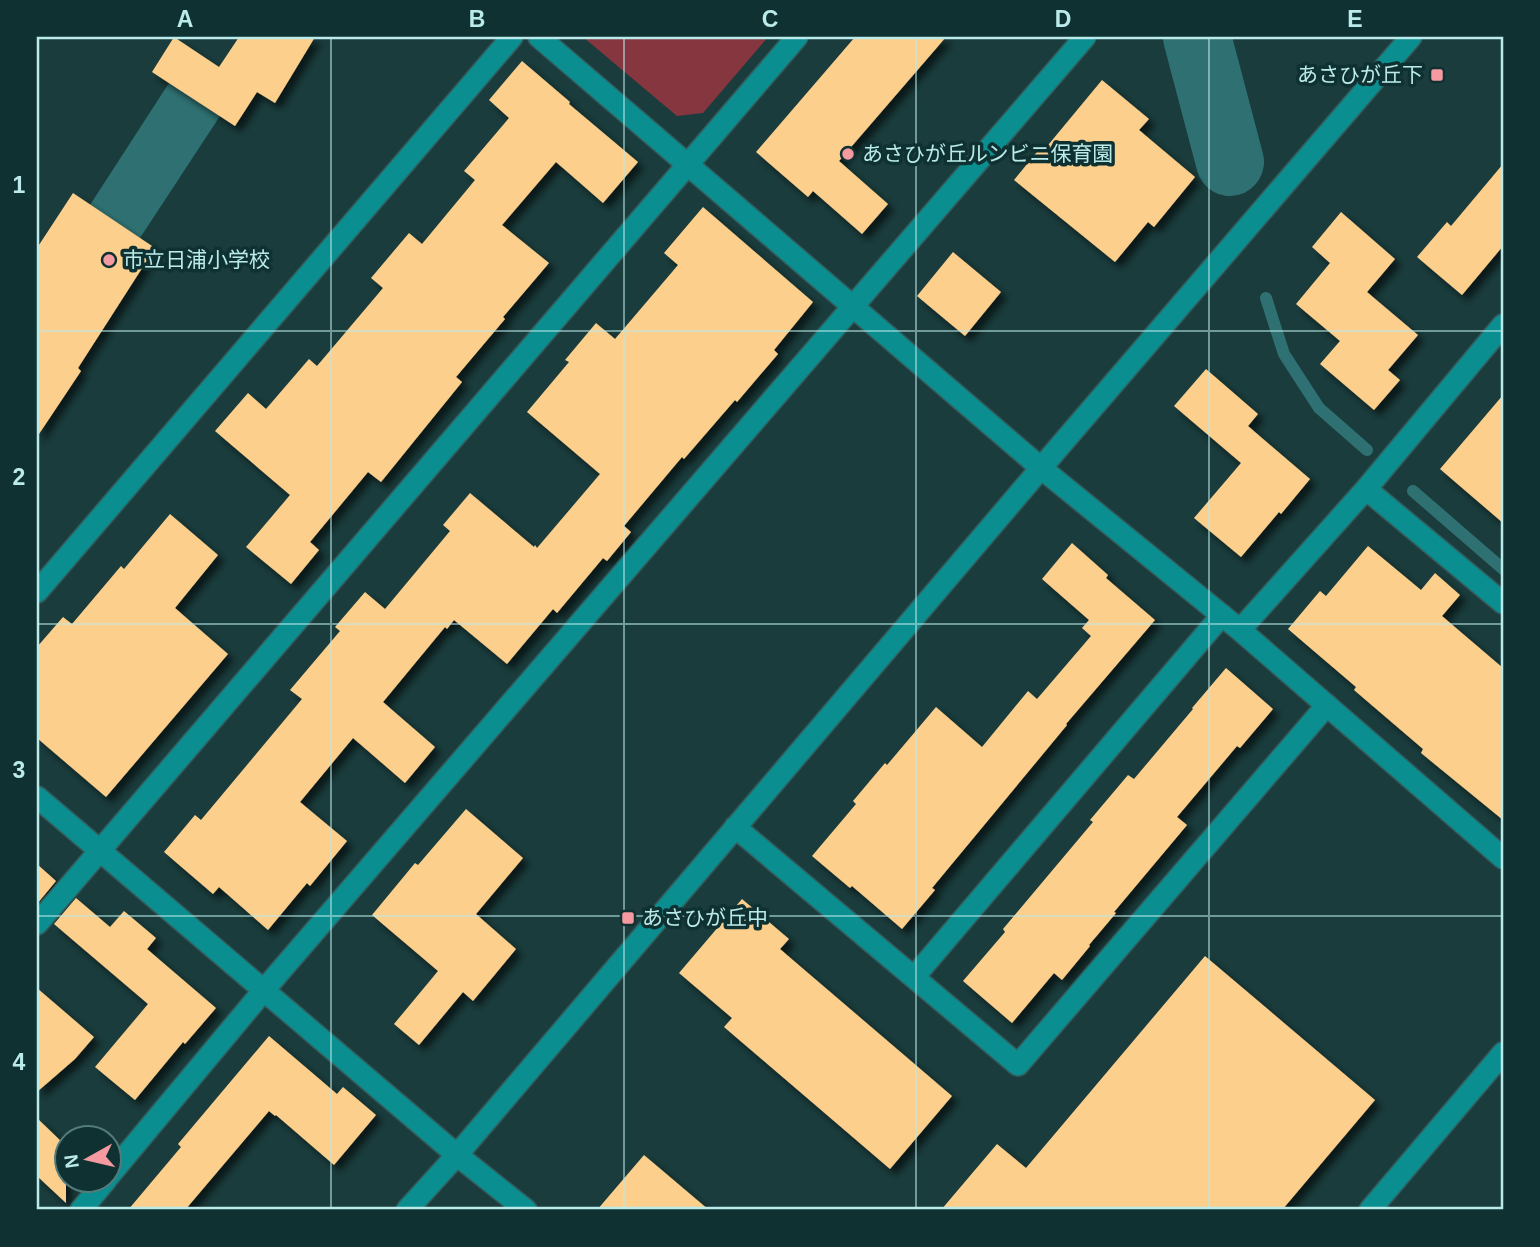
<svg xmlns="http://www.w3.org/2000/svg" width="1540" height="1247" font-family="Arial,'Noto Sans JP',sans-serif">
	<defs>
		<filter id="shadow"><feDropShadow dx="6" dy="6" stdDeviation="3.5" flood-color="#0009"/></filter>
	</defs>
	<rect width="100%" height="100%" fill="#1a3c3c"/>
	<!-- green -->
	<path fill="#86363f" d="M583 37H768L703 113 677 116Z"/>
	<!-- water -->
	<path fill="#2f7172" d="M169 83 220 116 140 238 90 205Z"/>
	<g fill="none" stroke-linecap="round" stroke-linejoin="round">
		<!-- stream -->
		<path stroke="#2f7172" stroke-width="12" d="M1266 298 1284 354 1319 408 1367 450
			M1413 491 1503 569"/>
		<!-- river -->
		<path stroke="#2f7172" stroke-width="68" d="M1197 37 1230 162"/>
	</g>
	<!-- building -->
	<path fill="#fdcf8c" filter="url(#shadow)" d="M174 37 219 67 239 37H315L275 103 257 92 235 126 152 72Z
		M855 37H946L839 161 888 204 862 234 813 191 808 197 756 152Z
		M522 61 570 102 569 104 638 162 603 203 556 162 502 225 549 263 503 317 505 319 456 377 462 382 381 482 368 472 310 542 319 550 291 584 246 547 290 495 215 431 248 393 266 409 309 359 317 366 383 288 371 278 409 233 422 244 475 180 464 171 509 118 489 100Z
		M1102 80 1149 119 1139 130 1195 177 1154 227 1148 222 1115 262 1014 180 1041 147 1044 150Z
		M1503 164V246L1462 295 1417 257 1447 222 1451 226Z
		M73 193 155 248 78 368 81 371 37 437V248Z
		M703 207 813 302 774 350 778 354 737 402 735 400 684 459 682 457 624 526 631 532 607 561 603 558 557 613 553 609 507 664 454 620 447 629 445 627 383 702 435 747 405 783 353 738 300 802 347 841 310 886 307 883 268 930 219 887 213 894 164 852 195 815 201 820 302 699 290 690 340 631 335 627 365 592 385 609 450 531 443 525 470 493 534 547 535 545 537 548 600 474 527 412 569 362 565 360 596 323 615 339 678 265 664 253Z
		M1341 212 1395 259 1367 292 1418 335 1388 370 1400 380 1374 410 1320 364 1340 341 1296 304 1330 263 1312 247Z
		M953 252 1001 292 965 336 917 296Z
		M1206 369 1258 414 1248 426 1310 479 1281 514 1279 512 1241 557 1194 518 1241 463 1174 406Z
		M1503 395V523L1440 469Z
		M170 514 218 555 175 608 228 654 106 797 37 738V647L63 617 72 624 121 566 124 569Z
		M1072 543 1108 575 1106 578 1155 620 1066 724 1067 725 932 888 935 890 902 929 852 886 850 888 812 856 856 804 853 801 885 763 887 765 936 707 982 747 1028 691 1037 699 1091 636 1082 628 1089 620 1042 579Z
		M1368 546 1421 590 1435 573 1460 595 1442 616 1503 668V820L1421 753 1423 749 1354 690 1356 687 1288 629 1320 591 1326 596Z
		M1226 668 1273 709 1240 748 1237 746 1177 817 1187 825 1114 912 1116 913 1089 945 1090 946 1062 980 1054 973 1012 1023 963 981 1005 932 1003 929 1093 822 1090 820 1128 775 1134 779 1193 709 1192 708Z
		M466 809 523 858 476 914 516 949 473 1001 463 992 419 1045 394 1024 438 971 372 915 415 863 418 865Z
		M37 864 56 881 37 904Z
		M76 898 110 927 124 911 156 938 147 949 216 1008 185 1044 183 1042 135 1100 95 1067 148 1004 54 924Z
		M742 899 789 939 780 949 952 1096 890 1169 724 1027 732 1018 679 973Z
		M1205 956 1375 1100 1282 1210H941L997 1144 1026 1168Z
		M37 988 94 1037 75 1059 37 1092Z
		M269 1036 337 1094 343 1087 376 1115 334 1165 276 1115 275 1116 269 1111 185 1210H128L181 1147 178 1144Z
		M37 1118 66 1146V1203L37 1176Z
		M644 1155 709 1210H597Z"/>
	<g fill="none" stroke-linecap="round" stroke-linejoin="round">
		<defs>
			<path id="minor" d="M539 37 1041 468 1240 630 1503 858
				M1366 489 1503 603
				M37 592 512 37
				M1240 630 1366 489 1503 325
				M37 797 457 1155 526 1210
				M735 827 1018 1065 1327 705
				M37 924 797 37
				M914 977 1222 615
				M108 1177 264 990 1085 37
				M81 1210 106 1180
				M407 1210 457 1155 1041 468 1411 37
				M1370 1210 1503 1053"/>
		</defs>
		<!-- minor casing -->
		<use href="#minor" stroke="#345a5b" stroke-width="24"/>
		<!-- minor -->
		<use href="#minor" stroke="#0b8e90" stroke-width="21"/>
	</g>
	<!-- grid -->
	<path fill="none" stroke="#baeaea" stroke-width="2" stroke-opacity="0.55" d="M331 37V1210M624 37V1210M916 37V1210M1209 37V1210M37 331H1503M37 624H1503M37 916H1503"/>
	<!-- markers -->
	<g fill="#f49aa0" stroke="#0f3132" stroke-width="2.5">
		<rect x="1430" y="68" width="14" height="14" rx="3.5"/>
		<circle cx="848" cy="154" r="7"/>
		<circle cx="109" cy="260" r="7"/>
		<rect x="621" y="911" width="14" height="14" rx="3.5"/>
	</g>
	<g text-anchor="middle" stroke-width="7" stroke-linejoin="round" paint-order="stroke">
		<!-- poi labels -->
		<g font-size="21" fill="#baeaea" stroke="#0f3132" text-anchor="start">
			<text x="1423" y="82" text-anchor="end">あさひが丘下</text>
			<text x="862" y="161">あさひが丘ルンビニ保育園</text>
			<text x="123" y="267">市立日浦小学校</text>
			<text x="642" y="925">あさひが丘中</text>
		</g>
	</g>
	<!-- border -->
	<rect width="1540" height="1247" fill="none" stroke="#0f3132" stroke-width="77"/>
	<!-- north arrow -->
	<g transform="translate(88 1159) rotate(262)"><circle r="33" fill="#0f3132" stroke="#537b7c" stroke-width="2"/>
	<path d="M0-5L12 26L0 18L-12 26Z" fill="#f49aa0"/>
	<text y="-10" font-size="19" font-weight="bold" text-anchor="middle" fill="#baeaea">N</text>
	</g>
	<rect x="38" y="38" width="1464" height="1170" fill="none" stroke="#baeaea" stroke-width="2.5"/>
	<g font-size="23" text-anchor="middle" font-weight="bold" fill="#baeaea">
		<text x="185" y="27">A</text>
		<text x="477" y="27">B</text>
		<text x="770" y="27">C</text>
		<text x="1063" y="27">D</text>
		<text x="1355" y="27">E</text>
		<text x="19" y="193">1</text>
		<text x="19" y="485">2</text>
		<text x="19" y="778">3</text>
		<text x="19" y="1070">4</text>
	</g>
</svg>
